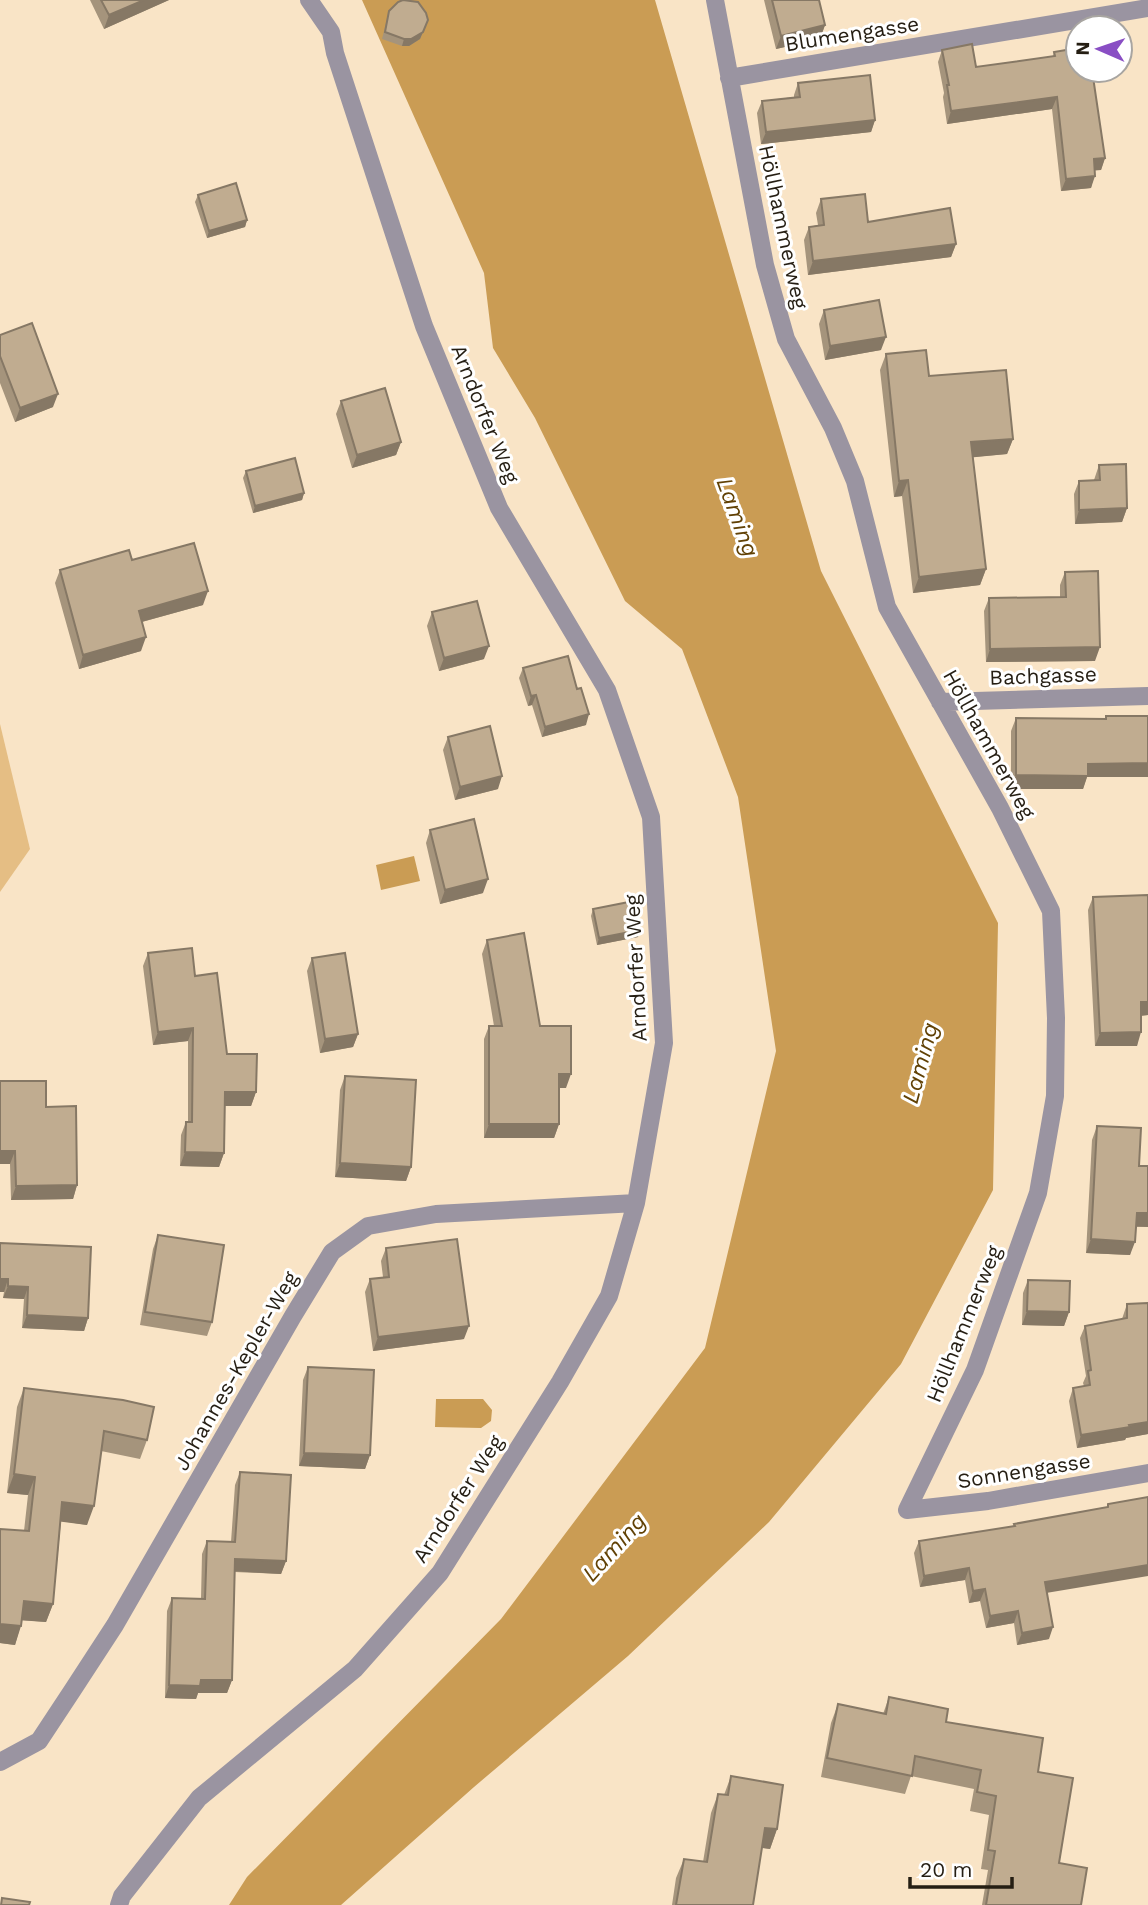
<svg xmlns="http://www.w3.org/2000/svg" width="1148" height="1905" font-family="'Work Sans',sans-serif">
	<rect width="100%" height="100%" fill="#f9e4c6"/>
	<!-- green -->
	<path fill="#e5be84" d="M0 724 30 849 0 892Z"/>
	<!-- water -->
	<path fill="#ca9c54" d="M362 0H655L821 571 998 923 993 1190 901 1364 769 1522 628 1656 474 1787 341 1905H229L247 1877 501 1619 705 1348 776 1051 738 797 682 649 625 601 535 418 493 348 484 273Z
		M414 856 420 881 381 890 376 865Z
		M436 1399H483L492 1410 491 1421 481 1428 435 1427Z"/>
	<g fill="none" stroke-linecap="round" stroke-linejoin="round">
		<!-- street -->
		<path stroke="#9a94a1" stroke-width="18" d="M715 0 765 265 786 339 833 428 855 481 887 607 1000 808 1051 911 1056 1018 1055 1096 1038 1193 975 1370 907 1510
			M729 78 1148 8
			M940 702 1148 696
			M907 1510 988 1501 1148 1473
			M0 1762 39 1741 72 1691 115 1625 293 1316 332 1252 368 1226 436 1214 636 1203
			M119 1905 122 1896 199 1798 355 1669 440 1573 560 1382 609 1296 636 1203 664 1043 651 817 607 690 499 508 424 326 335 53 331 32 309 0"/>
	</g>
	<!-- wall -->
	<path fill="#a5947c" d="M90 0H169L104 29Z
		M764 0H819L825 25 820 39 776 49Z
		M389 11 428 20 420 39 409 46H402L382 39Z
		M942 50 976 67 1053 57 1054 52 1105 158 1101 170H1095L1091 188 1061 191 1052 109 947 124 943 97 944 93 938 62Z
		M798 83 875 120 871 132 761 144 757 113 762 101 794 97V95Z
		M198 195 247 220 245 227 207 238 195 202Z
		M821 199 868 222 956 244 951 257 808 275 804 240 809 227 818 225 816 213Z
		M824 310 881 350 825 360 819 324Z
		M0 335 53 407 15 422 0 383Z
		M886 354 929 376 1013 439 1007 454 973 457 986 569 980 585 913 593 902 496 894 497 880 370Z
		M341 401 401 442 396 455 352 468 336 414Z
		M1099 465 1127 508 1122 522 1075 524 1074 494 1079 481 1094 480Z
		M246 471 304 493 302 500 253 513 243 478Z
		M132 560 203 605 142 622 141 651 79 669 55 583 60 570Z
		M1065 572 1095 661 986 662 984 611 989 598 1060 597V585Z
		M432 612 484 659 439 671 427 626Z
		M523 668 586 725 542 737 532 705 528 706 519 678Z
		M1106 716H1148L1087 777 1083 789H1011V731L1016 718 1105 719Z
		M448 737 498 789 455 800 443 750Z
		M430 830 483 893 440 904 426 843Z
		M1148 895V1015L1141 1016 1137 1046H1095L1088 910 1093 897Z
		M593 909 638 937 597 945 591 916Z
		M487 940 540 1026 566 1088H559V1124L554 1138H484V1039L489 1026H494L482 954Z
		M148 953 195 976 227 1054 256 1092 251 1106H224V1153L219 1167 180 1166 181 1135 186 1122H188V1041L153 1045 143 966Z
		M312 958 358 1034 353 1047 320 1053 307 971Z
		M345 1076 411 1167 406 1181 335 1177 340 1090Z
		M0 1081 46 1107 77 1185 73 1199 11 1200 10 1164H0Z
		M1097 1126 1139 1166H1148V1227H1136L1130 1255 1086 1253 1092 1140Z
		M158 1235 212 1322 207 1336 140 1325 153 1249Z
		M0 1243 88 1318 84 1331 22 1328 24 1299 3 1298 4 1292H0Z
		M386 1248 464 1339 373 1351 365 1292 370 1279 383 1277 381 1261Z
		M1028 1280 1069 1312 1064 1326 1022 1325 1023 1293Z
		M1148 1303V1434L1126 1438 1125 1440 1077 1448 1069 1401 1073 1388 1084 1386 1083 1383 1086 1376 1080 1338 1085 1326 1122 1319 1127 1304Z
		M308 1367 370 1455 365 1469 299 1466 303 1380Z
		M24 1388 147 1440 140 1459 101 1451 87 1525 61 1521 53 1604 46 1622 22 1620 15 1645 0 1643V1529L24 1531 28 1495 7 1493 17 1407Z
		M240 1472 286 1561 281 1574 235 1572 232 1680 227 1693H198L196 1699 165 1698 167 1611 172 1598 201 1599 202 1554 207 1541 231 1542 235 1485Z
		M1148 1497 1047 1593 1049 1639 1017 1645 1014 1623 986 1628 980 1601 969 1603 965 1580 920 1587 914 1553 919 1541 1013 1527 1014 1524 1107 1507 1108 1504Z
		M889 1697 946 1722 1038 1772 1059 1863 1081 1905H982L988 1870 981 1869 989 1815 970 1811 974 1789 911 1776 905 1794 821 1777 831 1723 838 1704 883 1714Z
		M731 1776 777 1829 770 1849 762 1848 753 1905H672L676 1878 684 1859 703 1862 711 1813 718 1794 724 1795Z"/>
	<!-- shaded-wall -->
	<path fill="#867865" d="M144 0H169L104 29 109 15Z
		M825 25 820 39 776 49 781 36Z
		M423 32 420 39 409 46H402L404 39Z
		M1057 97 1052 109 947 124 951 111Z
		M875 120 871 132 761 144 766 132Z
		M1105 158 1101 170 1089 171 1094 159Z
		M1095 176 1091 188 1061 191 1066 179Z
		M247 220 245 227 207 238 209 231Z
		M956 244 951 257 808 275 813 261Z
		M886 337 881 350 825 360 830 346Z
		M58 394 53 407 15 422 20 408Z
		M1013 439 1007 454 966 458 971 442Z
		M401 442 396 455 352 468 357 455Z
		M908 480 902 496 894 497 899 481Z
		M304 493 302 500 253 513 255 506Z
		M1127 508 1122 522 1075 524 1079 510Z
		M986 569 980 585 913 593 919 577Z
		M208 591 203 605 134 624 139 611Z
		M146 637 141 651 79 669 83 655Z
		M489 646 484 659 439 671 444 658Z
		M1100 647 1095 661 986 662 990 649Z
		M536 695 532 705 528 706 531 696Z
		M589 714 586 725 542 737 545 727Z
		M1148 763V777H1087L1083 789H1011L1016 775 1088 764Z
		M502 776 498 789 455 800 460 787Z
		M488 879 483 893 440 904 445 890Z
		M640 930 638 937 597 945 599 938Z
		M1141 1002H1148V1015L1136 1016Z
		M193 1028 188 1041 153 1045 158 1032Z
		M1141 1032 1137 1046H1095L1100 1033Z
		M358 1034 353 1047 320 1053 325 1039Z
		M559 1074H571L566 1088H554Z
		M225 1092H256L251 1106H220Z
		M489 1124H559L554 1138H484Z
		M0 1151H15L10 1164H0Z
		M185 1152 224 1153 219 1167 180 1166Z
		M340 1163 411 1167 406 1181 335 1177Z
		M77 1185 73 1199 11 1200 16 1186Z
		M1137 1213H1148V1227L1132 1226Z
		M1091 1239 1135 1242 1130 1255 1086 1253Z
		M0 1279H8L4 1292H0Z
		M8 1286 28 1287 24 1299 3 1298Z
		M1027 1311 1069 1312 1064 1326 1022 1325Z
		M27 1315 88 1318 84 1331 22 1328Z
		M469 1326 464 1339 373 1351 378 1337Z
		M1148 1422V1434L1126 1438 1125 1440 1077 1448 1081 1435Z
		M304 1453 370 1455 365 1469 299 1466Z
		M14 1474 35 1477 28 1495 7 1493Z
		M62 1502 94 1506 87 1525 56 1521Z
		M235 1559 286 1561 281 1574 230 1571Z
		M1148 1565V1576L1040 1594 1045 1582Z
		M969 1568 965 1580 920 1587 924 1576Z
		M985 1589 980 1601 969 1603 973 1591Z
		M24 1601 53 1604 46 1622 17 1620Z
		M1018 1611 1014 1623 986 1628 990 1616Z
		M0 1624 21 1626 15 1645 0 1643Z
		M1053 1627 1049 1639 1017 1645 1022 1633Z
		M201 1680H232L227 1693H198L196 1699 165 1698 169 1685Z
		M765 1828 777 1829 770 1849 758 1847Z"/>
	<!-- building -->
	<path fill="#c0ac90" stroke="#867865" stroke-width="2" d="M101 0H144L109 15Z
		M403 0 418 2 426 13 428 20 423 32 411 39H404L385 32 389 11 398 2Z
		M772 0H819L825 25 781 36Z
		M972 44 976 67 1055 56 1054 52 1078 48V70H1092L1105 158 1094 159 1095 176 1066 179 1057 97 951 111 947 85H949L942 50Z
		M870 75 875 120 766 132 762 101 800 97 798 83Z
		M236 183 247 220 209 231 198 195Z
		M865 194 868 222 950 208 956 244 813 261 809 227 824 225 821 199Z
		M879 300 886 337 830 346 824 310Z
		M32 323 58 394 20 408 0 356V335Z
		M926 350 929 376 1006 370 1013 439 971 442 986 569 919 577 908 480 899 481 886 354Z
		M385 388 401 442 357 455 341 401Z
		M295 458 304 493 255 506 246 471Z
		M1126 464 1127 508 1079 510V481L1100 480 1099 465Z
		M194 543 208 591 139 611 146 637 83 655 60 570 129 550 132 560Z
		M1098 571 1100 647 990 649 989 598 1066 597 1065 572Z
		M477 601 489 646 444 658 432 612Z
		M568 656 577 689 581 688 589 714 545 727 536 695 531 696 523 668Z
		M1106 716H1148V763L1088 764V776L1016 775V718L1106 719Z
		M490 726 502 776 460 787 448 737Z
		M474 819 488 879 445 890 430 830Z
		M1148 895V1002H1141V1032L1100 1033 1093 897Z
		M634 901 640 930 599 938 593 909Z
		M524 933 540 1026H571V1074H559V1124H489V1026H502L487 940Z
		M192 948 195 976 217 973 227 1054H257L256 1092H225L224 1153 185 1152 186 1122H192L193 1028 158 1032 148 953Z
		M345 953 358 1034 325 1039 312 958Z
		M345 1076 416 1080 411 1167 340 1163Z
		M0 1081H46V1107L76 1106 77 1185 16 1186 15 1151H0Z
		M1097 1126 1141 1128 1139 1166H1148V1213H1137L1135 1242 1091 1239Z
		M158 1235 224 1245 212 1322 145 1312Z
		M457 1239 469 1326 378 1337 370 1279 389 1277 386 1248Z
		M0 1243 91 1247 88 1318 27 1315 28 1287 8 1286V1279H0Z
		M1028 1280 1070 1281 1069 1312 1027 1311Z
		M1148 1303V1422L1129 1425 1130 1427 1081 1435 1073 1388 1090 1385 1088 1371 1091 1370 1085 1326 1127 1318V1304Z
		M308 1367 374 1370 370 1455 304 1453Z
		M24 1388 123 1400 154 1407 147 1440 104 1431 94 1506 62 1502 53 1604 24 1601 21 1626 0 1624V1529L29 1531 35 1477 14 1474Z
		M240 1472 291 1475 286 1561 235 1559 232 1680H201L200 1686 169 1685 172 1598 205 1599 207 1541 235 1542Z
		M1148 1497V1565L1045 1582 1053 1627 1022 1633 1018 1611 990 1616 985 1589 973 1591 969 1568 924 1576 919 1541 1015 1526 1014 1524 1108 1507V1504Z
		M889 1697 948 1709 946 1722 1043 1738 1038 1772 1073 1778 1059 1863 1087 1868 1081 1905H986L995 1851 988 1850 996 1796 977 1792 981 1770 915 1756 912 1776 827 1758 838 1704 886 1714Z
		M731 1776 783 1785 777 1829 765 1828 753 1905H676L684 1859 707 1862 718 1794 728 1795Z
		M2 1898 30 1902 29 1905H1Z"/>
	<g text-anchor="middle" stroke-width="6" stroke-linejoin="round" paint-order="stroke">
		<!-- street labels -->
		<g font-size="21" fill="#251e13" stroke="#fff">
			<text transform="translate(852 34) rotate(-9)" y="7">Blumengasse</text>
			<text transform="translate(783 227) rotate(78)" y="7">Höllhammerweg</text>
			<text transform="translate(485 414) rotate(68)" y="7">Arndorfer Weg</text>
			<text transform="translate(1043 676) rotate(-2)" y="7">Bachgasse</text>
			<text transform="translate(989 744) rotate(61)" y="7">Höllhammerweg</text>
			<text transform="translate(636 968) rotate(-93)" y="7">Arndorfer Weg</text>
			<text transform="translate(964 1324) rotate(-68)" y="7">Höllhammerweg</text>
			<text transform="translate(236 1371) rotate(-60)" y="7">Johannes-Kepler-Weg</text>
			<text transform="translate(1024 1471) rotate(-9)" y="7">Sonnengasse</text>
			<text transform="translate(458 1499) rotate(-57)" y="7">Arndorfer Weg</text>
		</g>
		<!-- water labels -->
		<g font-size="23" font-style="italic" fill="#614105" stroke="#fff">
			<text transform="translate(738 517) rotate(70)" y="8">Laming</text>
			<text transform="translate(920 1063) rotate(-75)" y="8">Laming</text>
			<text transform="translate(614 1547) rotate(-48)" y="8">Laming</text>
		</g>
	</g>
	<!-- north arrow -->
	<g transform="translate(1099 49) rotate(272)"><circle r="33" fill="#ffffff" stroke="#a8a5a1" stroke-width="2"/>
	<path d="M0-5L12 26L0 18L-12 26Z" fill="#894ec4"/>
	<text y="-10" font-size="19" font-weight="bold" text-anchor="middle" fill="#251e13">N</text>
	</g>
	<!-- scale -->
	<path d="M910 1877v10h102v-10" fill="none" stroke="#251e13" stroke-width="3.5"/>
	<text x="920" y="1877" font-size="21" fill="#251e13" stroke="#ffffff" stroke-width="5" paint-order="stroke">20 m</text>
</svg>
